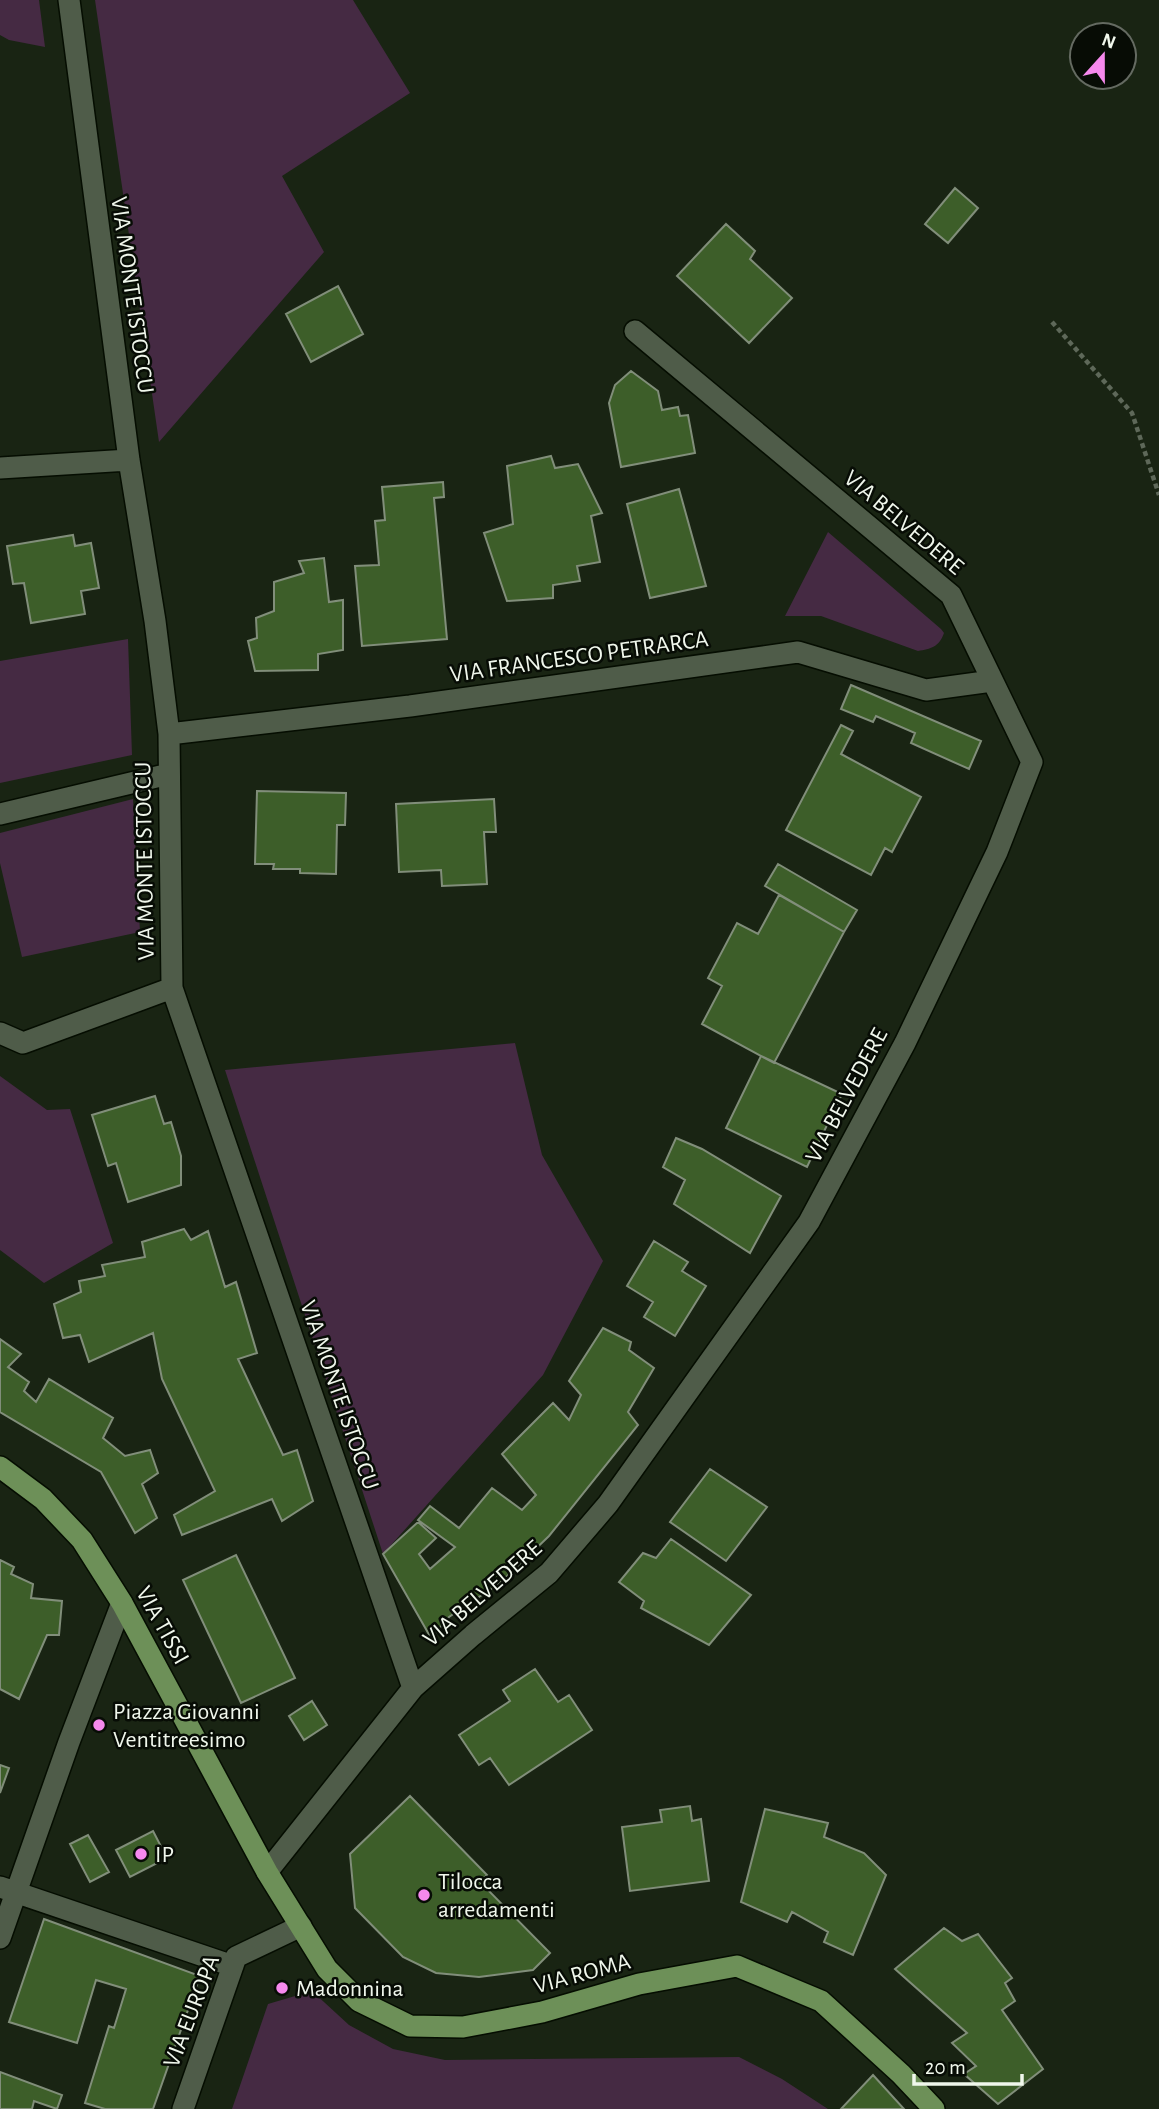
<svg xmlns="http://www.w3.org/2000/svg" width="1159" height="2109" font-family="'Alegreya Sans',sans-serif">
	<rect width="100%" height="100%" fill="#192413"/>
	<!-- green -->
	<path fill="#452a43" d="M0 0H39L45 47 9 40 0 35Z
		M95 0H353L410 93 282 176 324 252 159 442Z
		M828 532 941 629 944 633C939 647 931 649 918 651L821 616H785Z
		M128 639 132 755 0 783V661Z
		M133 799 140 932 22 957 0 863V833Z
		M515 1043 542 1155 603 1261 543 1375 383 1554 225 1070Z
		M0 1076 47 1110 70 1109 113 1243 44 1283 0 1250Z
		M312 1991 349 2025 393 2049 445 2060 739 2057 782 2079 828 2109H232L268 2004Z"/>
	<!-- building -->
	<path fill="#3d5e29" stroke="#818e7a" stroke-width="2" d="M955 188 978 208 948 243 925 224Z
		M726 224 755 251 750 259 792 298 749 343 677 276Z
		M338 286 363 334 311 362 286 314Z
		M631 371 658 391 662 410 678 407 680 416 688 415 695 453 621 467 609 403 615 385Z
		M551 456 555 468 578 464 602 513 591 516 600 562 577 566 580 581 553 585V598L507 601 484 533 513 524 507 466Z
		M443 482 444 497 434 498 447 639 362 646 355 566 379 565 375 521 385 520 382 487Z
		M679 489 706 586 650 598 627 504Z
		M73 535 75 546 91 543 99 588 81 591 85 614 31 623 24 583 13 584 7 546Z
		M324 558 329 602 343 600V650L318 654V670L255 671 248 641 257 638 256 618 274 611V582L304 573 299 561Z
		M851 685 981 741 969 769 911 743 915 733 876 716 873 722 841 709Z
		M841 725 853 731 841 754 921 797 892 852 885 848 871 875 786 830Z
		M257 791 346 793 345 825H337L336 874 300 873V869H273L274 864H255Z
		M494 799 496 832H484L487 884 442 886 441 870 399 872 396 804Z
		M778 864 857 910 844 932 765 886Z
		M779 895 844 932 774 1063 702 1024 722 986 708 978 737 923 758 934Z
		M761 1056 842 1094 807 1167 726 1128Z
		M155 1096 164 1124 171 1122 181 1156V1185L128 1202 116 1163 108 1166 92 1115Z
		M676 1138 702 1149 781 1196 750 1253 674 1204 685 1180 663 1167Z
		M184 1229 191 1240 208 1231 225 1287 236 1282 257 1353 238 1359 283 1455 297 1450 313 1501 282 1521 272 1499 182 1535 174 1515 215 1491 162 1379 153 1333 89 1362 80 1335 63 1338 54 1304 81 1292 79 1281 105 1276 102 1265 145 1257 142 1242Z
		M654 1241 688 1262 682 1271 706 1286 675 1336 644 1317 653 1302 627 1286Z
		M603 1328 631 1342 629 1350 654 1368 628 1412 638 1425 549 1536 500 1583 449 1617 431 1638 383 1554 418 1522 436 1538 419 1554 430 1569 455 1547 418 1520 430 1506 459 1528 492 1488 522 1510 536 1495 502 1454 553 1403 569 1420 581 1395 569 1381Z
		M0 1339 21 1354 8 1367 29 1382 24 1391 36 1402 49 1379 113 1418 103 1438 125 1456 150 1450 158 1473 142 1484 157 1518 135 1533 101 1472 0 1412Z
		M710 1469 767 1507 726 1561 670 1522Z
		M671 1539 751 1595 709 1645 641 1608 644 1601 619 1582 643 1553 656 1558Z
		M236 1555 295 1678 241 1703 183 1580Z
		M0 1560 14 1567 11 1574 33 1584 31 1598 62 1601 59 1635H47L19 1699 0 1689Z
		M535 1669 558 1702 569 1695 592 1730 509 1785 490 1758 479 1765 459 1735 510 1701 503 1690Z
		M312 1701 327 1725 304 1740 289 1716Z
		M0 1765 9 1768 0 1793Z
		M410 1796 487 1875 480 1882 550 1953 533 1970 479 1977 436 1973 403 1957 355 1908 350 1854Z
		M690 1806 692 1821 701 1819 709 1881 630 1891 622 1827 662 1822 660 1810Z
		M765 1809 828 1823 824 1837 864 1853 886 1875 853 1955 824 1942 828 1932 792 1912 787 1922 741 1902Z
		M153 1831 167 1858 130 1877 116 1850Z
		M88 1835 109 1872 90 1882 70 1844Z
		M44 1919 200 1976 153 2109H105L85 2103 109 2026 114 2028 126 1989 96 1980 77 2043 9 2022Z
		M944 1928 962 1941 978 1934 1012 1978 1005 1983 1015 2001 1002 2010 1043 2069 998 2104 964 2074 976 2066 952 2043 967 2033 895 1969Z
		M0 2072 62 2095 57 2109 34 2101 32 2109H0Z
		M873 2075 904 2109H841Z"/>
	<g fill="none" stroke-linecap="round" stroke-linejoin="round">
		<defs>
			<path id="minor" d="M69 0 129 460 155 621 169 734 172 988 413 1688
				M0 468 129 460
				M169 734 410 706 798 652 926 690 992 681
				M0 814 169 774
				M0 1033 23 1043 172 988
				M267 1872 413 1688 473 1635 549 1573 608 1504 809 1222 905 1043 997 852 1032 762 951 595 635 331
				M0 1887 233 1966
				M0 1938 69 1742 122 1603
				M183 2109 236 1957 301 1926"/>
			<path id="major" d="M0 1467 43 1499 82 1540 122 1603 267 1872 327 1969 359 2001 410 2026 463 2027 542 2012 639 1984 737 1966 821 2001 901 2074 934 2109"/>
		</defs>
		<!-- minor casing -->
		<use href="#minor" stroke="#050d01" stroke-width="24"/>
		<!-- major casing -->
		<use href="#major" stroke="#050d01" stroke-width="24"/>
		<!-- path -->
		<path stroke="#5e6859" stroke-width="4.5" stroke-dasharray="5 3.5" stroke-linecap="butt" d="M1052 322 1132 413 1159 495"/>
		<!-- minor -->
		<use href="#minor" stroke="#4f5c49" stroke-width="21"/>
		<!-- major -->
		<use href="#major" stroke="#6d9058" stroke-width="21"/>
	</g>
	<!-- markers -->
	<g fill="#f689ed" stroke="#070c05" stroke-width="2.5">
		<circle cx="99" cy="1725" r="7"/>
		<circle cx="141" cy="1854" r="7"/>
		<circle cx="424" cy="1895" r="7"/>
		<circle cx="282" cy="1988" r="7"/>
	</g>
	<g text-anchor="middle" stroke-width="5" stroke-linejoin="round" paint-order="stroke">
		<!-- street labels -->
		<g font-size="24" fill="#f0f7ec" stroke="#070c05">
			<text transform="translate(133 295) rotate(82)" y="8">VIA MONTE ISTOCCU</text>
			<text transform="translate(904 522) rotate(40)" y="8">VIA BELVEDERE</text>
			<text transform="translate(579 656) rotate(-8)" y="8">VIA FRANCESCO PETRARCA</text>
			<text transform="translate(144 861) rotate(-91)" y="8">VIA MONTE ISTOCCU</text>
			<text transform="translate(846 1095) rotate(-62)" y="8">VIA BELVEDERE</text>
			<text transform="translate(340 1395) rotate(71)" y="8">VIA MONTE ISTOCCU</text>
			<text transform="translate(482 1593) rotate(-41)" y="8">VIA BELVEDERE</text>
			<text transform="translate(163 1625) rotate(61)" y="8">VIA TISSI</text>
			<text transform="translate(582 1973) rotate(-15)" y="8">VIA ROMA</text>
			<text transform="translate(191 2011) rotate(-69)" y="8">VIA EUROPA</text>
		</g>
		<!-- poi labels -->
		<g font-size="24" fill="#f0f7ec" stroke="#070c05" text-anchor="start">
			<text x="113" y="1719">Piazza Giovanni<tspan x="113" dy="28">Ventitreesimo</tspan></text>
			<text x="155" y="1862">IP</text>
			<text x="438" y="1889">Tilocca<tspan x="438" dy="28">arredamenti</tspan></text>
			<text x="296" y="1996">Madonnina</text>
		</g>
	</g>
	<!-- north arrow -->
	<g transform="translate(1103 56) rotate(21)"><circle r="33" fill="#070c05" stroke="#646a61" stroke-width="2"/>
	<path d="M0-5L12 26L0 18L-12 26Z" fill="#f689ed"/>
	<text y="-10" font-size="19" font-weight="bold" text-anchor="middle" fill="#f0f7ec">N</text>
	</g>
	<!-- scale -->
	<path d="M914 2074v10h108v-10" fill="none" stroke="#f0f7ec" stroke-width="3.5"/>
	<text x="925" y="2074" font-size="21" fill="#f0f7ec" stroke="#070c05" stroke-width="5" paint-order="stroke">20 m</text>
</svg>
